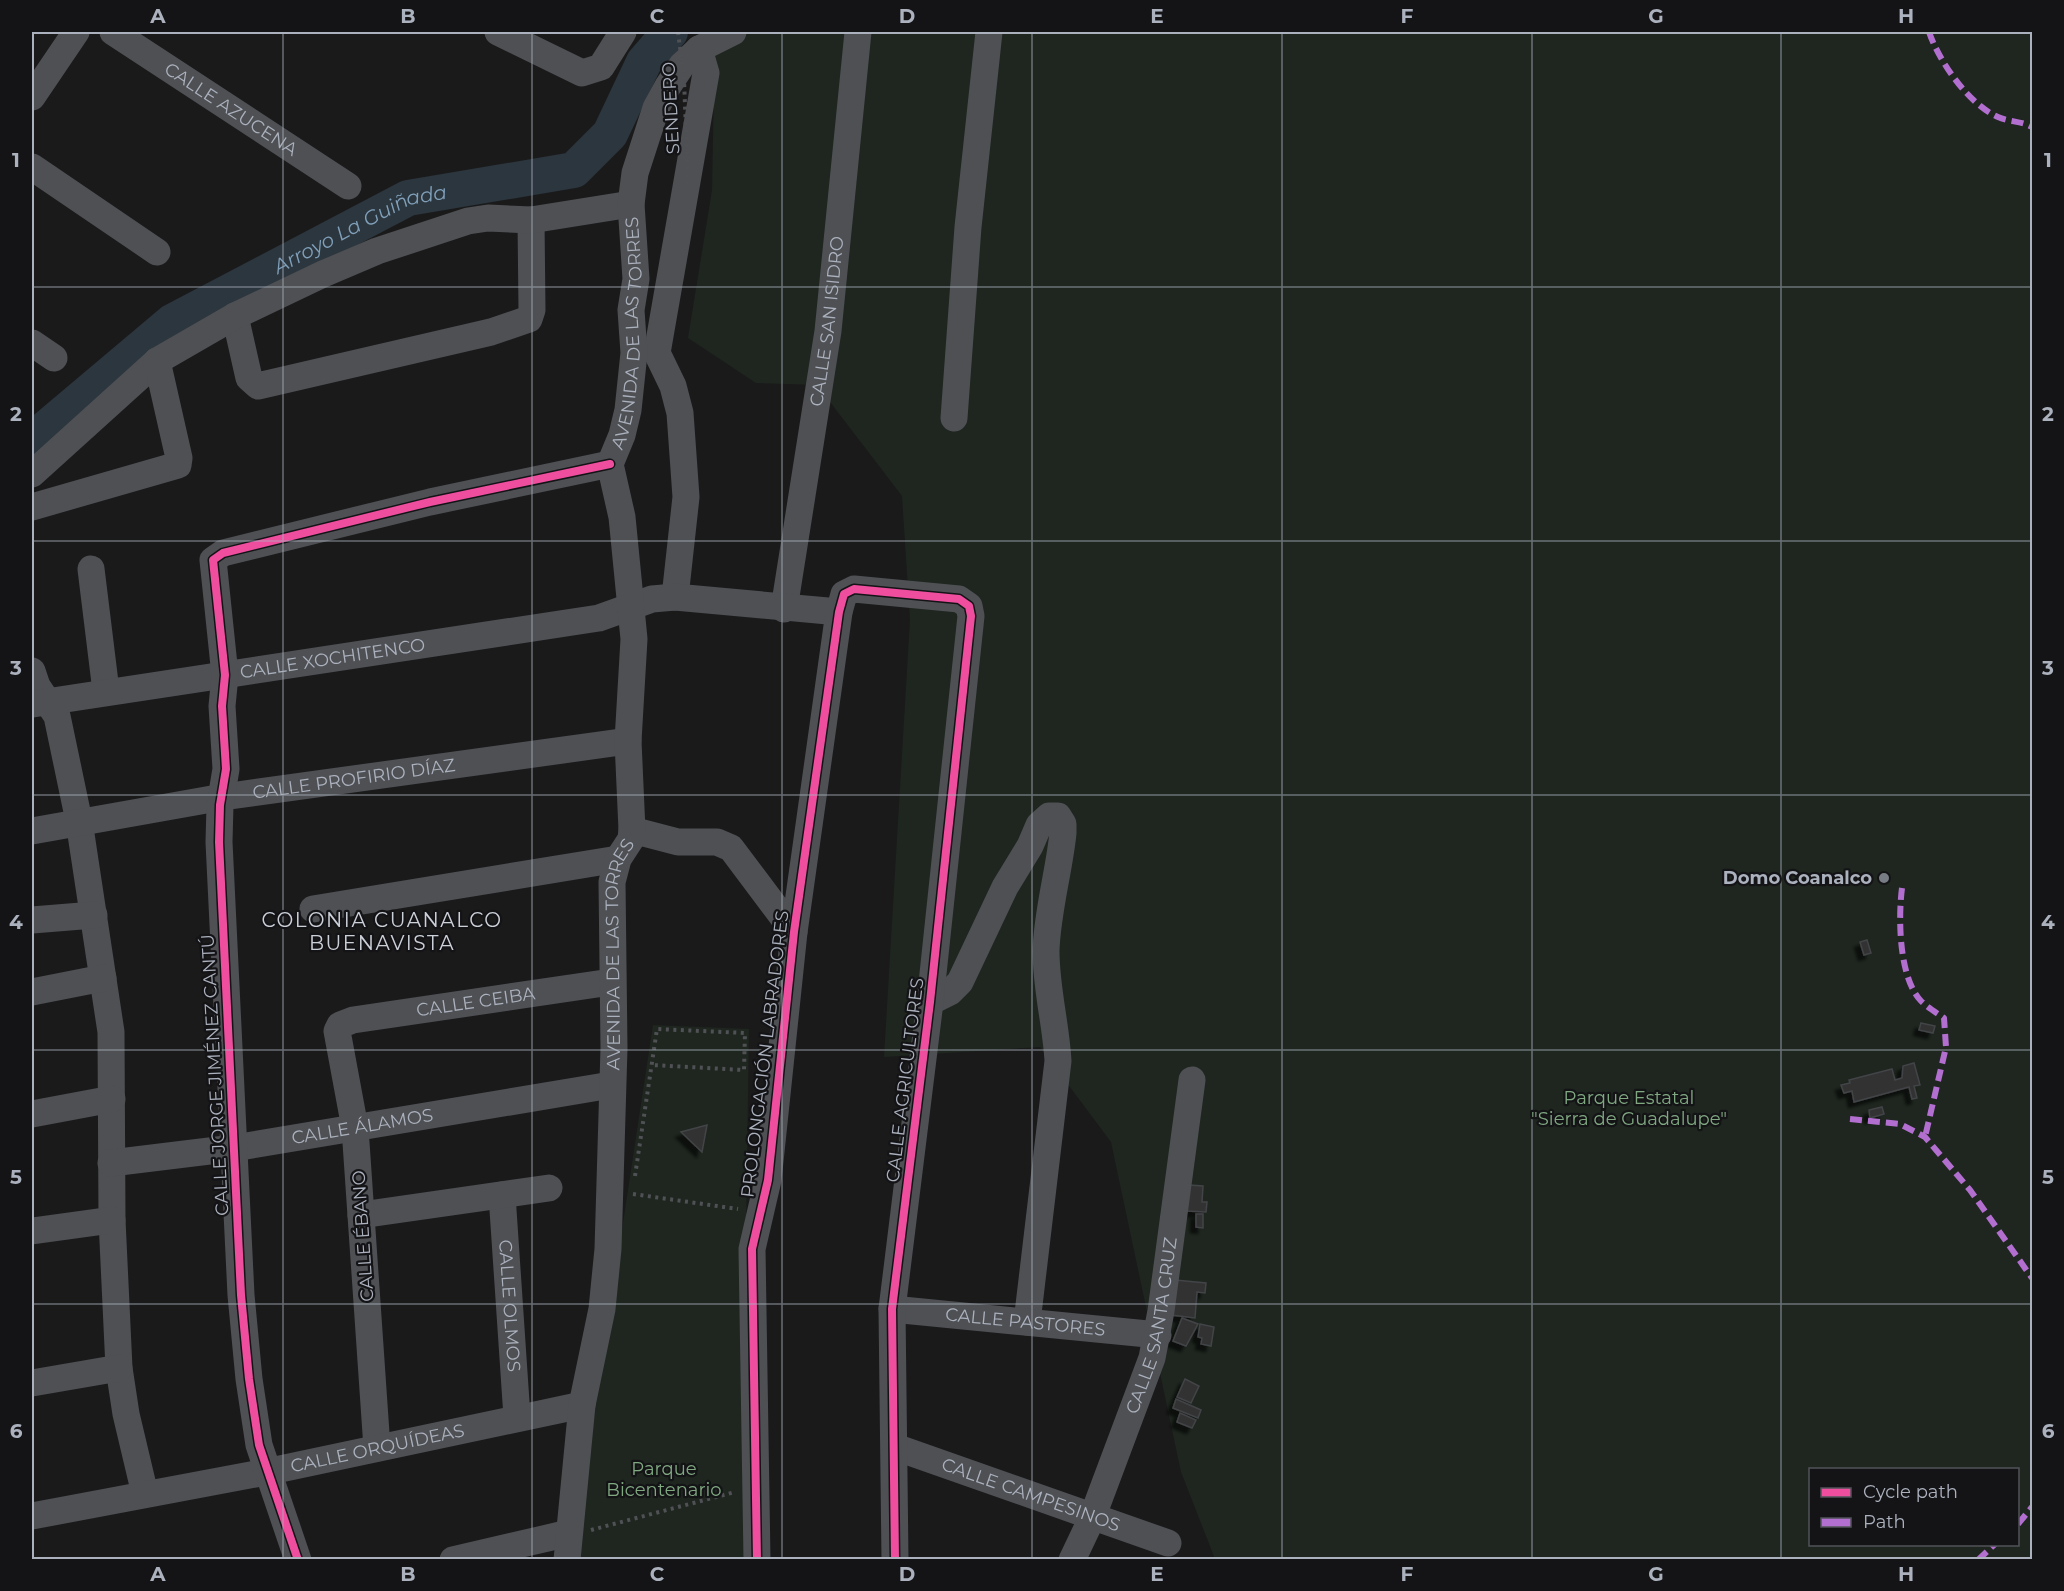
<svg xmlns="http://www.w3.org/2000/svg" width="2064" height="1591" font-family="Montserrat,sans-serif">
	<defs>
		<filter id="shadow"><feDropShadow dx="-5.5" dy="5.5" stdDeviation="1.5" flood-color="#0009"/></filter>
	</defs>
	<rect width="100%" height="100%" fill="#1a1a1b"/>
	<!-- green -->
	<path fill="#1e261f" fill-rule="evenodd" d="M715 32H2032V1559H1215L1181 1472 1111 1142 1040 1047 884 1057 910 620 902 496 817 385 756 383 688 338 712 190ZM1810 1470H2018V1544H1810Z
		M653 1025 749 1029 743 1443 747 1559 578 1560 590 1408 616 1269Z"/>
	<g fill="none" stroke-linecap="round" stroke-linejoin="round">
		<!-- river -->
		<path stroke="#2c363e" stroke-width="36" id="s1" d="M32 440 172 322 408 198 574 170 610 134 644 62 670 32"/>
	</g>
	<!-- building -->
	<path fill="#323233" stroke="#434447" stroke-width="1.5" filter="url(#shadow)" d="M1867 940 1871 953 1864 955 1860 942Z
		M1921 1023 1935 1026 1933 1033 1919 1030Z
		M1914 1063 1920 1085 1914 1086 1917 1098 1912 1099 1909 1087 1854 1102 1852 1091 1844 1093 1841 1085 1850 1083 1849 1080 1892 1069 1895 1080 1902 1078 1903 1066Z
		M1882 1107 1884 1114 1870 1118 1869 1110Z
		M707 1125 702 1152 681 1132Z
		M1189 1185 1203 1186 1202 1202H1207L1206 1212 1187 1211Z
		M1196 1214H1203V1228L1196 1227Z
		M1175 1280 1206 1283 1205 1293 1197 1292 1195 1318 1171 1315Z
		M1182 1318 1198 1324 1186 1346 1173 1341Z
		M1200 1324 1214 1327 1211 1346 1201 1344 1202 1338 1198 1337Z
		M1185 1379 1199 1386 1191 1403 1177 1397Z
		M1176 1399 1201 1410 1198 1418 1173 1408Z
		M1180 1413 1196 1420 1192 1428 1177 1422Z"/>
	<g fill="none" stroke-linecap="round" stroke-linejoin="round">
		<!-- path -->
		<path stroke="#505155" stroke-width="4" stroke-dasharray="3 4.5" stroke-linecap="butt" d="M635 1176 657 1029 745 1033 744 1070 652 1065
			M633 1194 738 1209
			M591 1530 735 1492"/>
		<!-- minor -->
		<g stroke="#4e5054" stroke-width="27">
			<path id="s2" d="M113 32 348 186"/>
			<path d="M498 32 582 73 601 67 623 32"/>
			<path d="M32 97 76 32"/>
			<path d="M32 167 157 252"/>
			<path d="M235 316 249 378 258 386 491 332 529 319 532 310 531 220"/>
			<path d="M32 343 54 358"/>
			<path d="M954 418 968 227 989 32"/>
			<path d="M32 474 157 361 235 316 323 274 377 251 468 221 488 218 531 220 631 204"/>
			<path d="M32 507 178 465 179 458 157 361"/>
			<path d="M91 569 106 691"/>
			<path d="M675 597 686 497 680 413 673 386 657 353 706 73 699 49"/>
			<path id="s3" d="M784 609 828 331 858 32"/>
			<path d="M32 671 37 686 57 716 79 821 111 1032 112 1220 119 1368 126 1414 145 1494"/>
			<path id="s4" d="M33 704 599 618 652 599 675 597 839 612"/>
			<path d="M632 830 678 842H717L731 848 794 932"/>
			<path id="s5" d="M32 831 223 797 628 741"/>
			<path d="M313 909 618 859"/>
			<path d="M32 920 94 915"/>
			<path d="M32 992 103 978"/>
			<path d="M930 1002 950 992 960 982 1005 887 1030 846 1039 825 1049 816H1058L1063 824V833C1059 872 1047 912 1046 951 1046 989 1056 1024 1058 1061L1027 1322"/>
			<path d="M32 1114 112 1099"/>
			<path id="s6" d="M111 1163 234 1148 611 1085"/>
			<path id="s7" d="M502 1195 517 1417"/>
			<path d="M361 1215 549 1188"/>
			<path d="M32 1231 112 1220"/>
			<path id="s8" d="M892 1309 1158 1335"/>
			<path d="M32 1383 119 1368"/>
			<path id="s9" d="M895 1447 1168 1543"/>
			<path id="s10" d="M377 1448 355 1128 337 1031 340 1025 353 1020 611 982"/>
			<path id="s11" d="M32 1516 266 1472 582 1405"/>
			<path d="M298 1560 259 1445 249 1379 241 1295 219 842 220 805 226 769 222 706 225 675 213 560 223 553 430 502 610 464"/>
			<path d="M453 1560 569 1533"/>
			<path id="s12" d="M567 1560 582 1405 602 1309 608 1249 614 1048 612 882 618 859 631 839 632 830 628 741 634 639 622 517 610 464 622 435 628 410 634 353 631 310 636 279 631 204 635 173 656 108 668 86 682 65 699 49 733 32"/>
			<path d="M757 1560 752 1249 768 1180 794 932 839 612 844 594 854 589 959 599 969 606 971 616 930 1002 892 1309 895 1560"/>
			<path id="s13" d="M1072 1560 1092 1518 1152 1358 1161 1311 1192 1080"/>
		</g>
		<!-- path-bridge -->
		<path stroke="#505155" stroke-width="4" stroke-dasharray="3 4.5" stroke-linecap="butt" d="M678 32 684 79 688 183"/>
		<!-- quiet -->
		<path stroke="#b36fd0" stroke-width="6" stroke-dasharray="12 6" stroke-linecap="butt" d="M1929 32C1939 61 1968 104 1998 117 2009 122 2022 121 2032 127
			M1902 888C1898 919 1899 978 1921 1001 1928 1008 1937 1013 1944 1018L1946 1047 1925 1137
			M1850 1119 1900 1124 1925 1137 1970 1190 2032 1278
			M2018 1524 2032 1507
			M1978 1560 1995 1544"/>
		<defs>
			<path id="cycleway" d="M298 1560 259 1445 249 1379 241 1295 219 842 220 805 226 769 222 706 225 675 213 560 223 553 430 502 610 464
				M757 1560 752 1249 768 1180 794 932 839 612 844 594 854 589 959 599 969 606 971 616 930 1002 892 1309 895 1560"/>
		</defs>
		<!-- cycleway casing -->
		<use href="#cycleway" stroke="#141417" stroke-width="11"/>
		<!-- cycleway -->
		<use href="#cycleway" stroke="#ef4d9e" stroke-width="8"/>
	</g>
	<!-- grid -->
	<path fill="none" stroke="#abb1bd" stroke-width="1.5" stroke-opacity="0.55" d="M283 32V1560M532 32V1560M782 32V1560M1032 32V1560M1282 32V1560M1532 32V1560M1781 32V1560M32 287H2032M32 541H2032M32 795H2032M32 1050H2032M32 1304H2032"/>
	<!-- markers -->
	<circle fill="#787c84" stroke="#141417" stroke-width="2" cx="1884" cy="878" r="6"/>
	<g text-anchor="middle" stroke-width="4.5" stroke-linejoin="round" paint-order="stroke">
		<!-- street labels -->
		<g font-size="18" fill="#abb1bd" stroke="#141417">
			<text transform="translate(671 108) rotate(-93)" y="6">SENDERO</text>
			<text dy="6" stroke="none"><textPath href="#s2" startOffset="141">CALLE AZUCENA</textPath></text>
			<text dy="6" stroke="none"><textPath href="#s3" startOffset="291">CALLE SAN ISIDRO</textPath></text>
			<text dy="6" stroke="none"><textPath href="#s12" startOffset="1240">AVENIDA DE LAS TORRES</textPath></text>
			<text dy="6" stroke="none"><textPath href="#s4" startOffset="303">CALLE XOCHITENCO</textPath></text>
			<text dy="6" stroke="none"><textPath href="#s5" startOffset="326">CALLE PROFIRIO DÍAZ</textPath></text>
			<text dy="6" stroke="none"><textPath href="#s12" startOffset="610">AVENIDA DE LAS TORRES</textPath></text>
			<text dy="6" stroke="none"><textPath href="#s10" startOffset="564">CALLE CEIBA</textPath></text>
			<text transform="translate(765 1054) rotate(-83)" y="6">PROLONGACIÓN LABRADORES</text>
			<text transform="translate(215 1075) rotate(-93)" y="6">CALLE JORGE JIMÉNEZ CANTÚ</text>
			<text transform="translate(905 1080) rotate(-83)" y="6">CALLE AGRICULTORES</text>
			<text dy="6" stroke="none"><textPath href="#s6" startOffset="254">CALLE ÁLAMOS</textPath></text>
			<text transform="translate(363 1236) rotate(-94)" y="6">CALLE ÉBANO</text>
			<text dy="6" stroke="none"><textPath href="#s7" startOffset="111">CALLE OLMOS</textPath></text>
			<text dy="6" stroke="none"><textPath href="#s8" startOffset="134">CALLE PASTORES</textPath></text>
			<text dy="6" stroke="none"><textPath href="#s13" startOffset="249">CALLE SANTA CRUZ</textPath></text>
			<text dy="6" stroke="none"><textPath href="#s11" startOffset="352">CALLE ORQUÍDEAS</textPath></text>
			<text dy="6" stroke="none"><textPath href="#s9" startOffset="144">CALLE CAMPESINOS</textPath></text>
		</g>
		<!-- poi labels -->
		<g font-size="18" font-weight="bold" fill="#abb1bd" stroke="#141417" text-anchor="end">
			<text x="1872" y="884">Domo Coanalco</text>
		</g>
		<!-- park labels -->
		<g font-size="18" fill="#80a982" stroke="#141417">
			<text x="1629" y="1104">Parque Estatal<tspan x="1629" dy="21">"Sierra de Guadalupe"</tspan></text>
			<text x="664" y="1475">Parque<tspan x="664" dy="21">Bicentenario</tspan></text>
		</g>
		<!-- water labels -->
		<g font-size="20" font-style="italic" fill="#80a0ba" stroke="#141417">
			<text dy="7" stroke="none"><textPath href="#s1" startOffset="394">Arroyo La Guiñada</textPath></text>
		</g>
		<!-- neighbourhood labels -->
		<g font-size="20" letter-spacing="1.5" fill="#ccd0d8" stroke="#141417">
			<text x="382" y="927">COLONIA CUANALCO<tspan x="382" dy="23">BUENAVISTA</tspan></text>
		</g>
	</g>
	<!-- border -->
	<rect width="2064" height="1591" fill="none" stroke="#141417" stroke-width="66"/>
	<!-- legend -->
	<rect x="1809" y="1468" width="210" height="78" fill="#141417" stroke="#505359" stroke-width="1.5"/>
	<rect x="1821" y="1488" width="30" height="9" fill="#ef4d9e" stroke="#505359" stroke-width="1.5"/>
	<text x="1863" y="1498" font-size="18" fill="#abb1bd">Cycle path</text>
	<rect x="1821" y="1518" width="30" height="9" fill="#b36fd0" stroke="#505359" stroke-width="1.5"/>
	<text x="1863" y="1528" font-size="18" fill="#abb1bd">Path</text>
	<rect x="33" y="33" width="1998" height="1525" fill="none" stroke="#abb1bd" stroke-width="2"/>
	<g font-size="20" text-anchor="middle" font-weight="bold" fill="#abb1bd">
		<text x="158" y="23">A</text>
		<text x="408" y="23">B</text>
		<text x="657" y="23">C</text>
		<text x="907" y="23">D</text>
		<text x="1157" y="23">E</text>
		<text x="1407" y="23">F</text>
		<text x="1656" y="23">G</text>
		<text x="1906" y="23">H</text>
		<text x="16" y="167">1</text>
		<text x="2048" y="167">1</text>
		<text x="16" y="421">2</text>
		<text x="2048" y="421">2</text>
		<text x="16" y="675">3</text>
		<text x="2048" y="675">3</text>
		<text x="16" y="929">4</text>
		<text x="2048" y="929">4</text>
		<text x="16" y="1184">5</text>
		<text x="2048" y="1184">5</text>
		<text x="16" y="1438">6</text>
		<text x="2048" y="1438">6</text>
		<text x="158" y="1581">A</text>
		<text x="408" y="1581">B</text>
		<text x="657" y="1581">C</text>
		<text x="907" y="1581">D</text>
		<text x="1157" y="1581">E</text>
		<text x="1407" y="1581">F</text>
		<text x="1656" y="1581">G</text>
		<text x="1906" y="1581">H</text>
	</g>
</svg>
